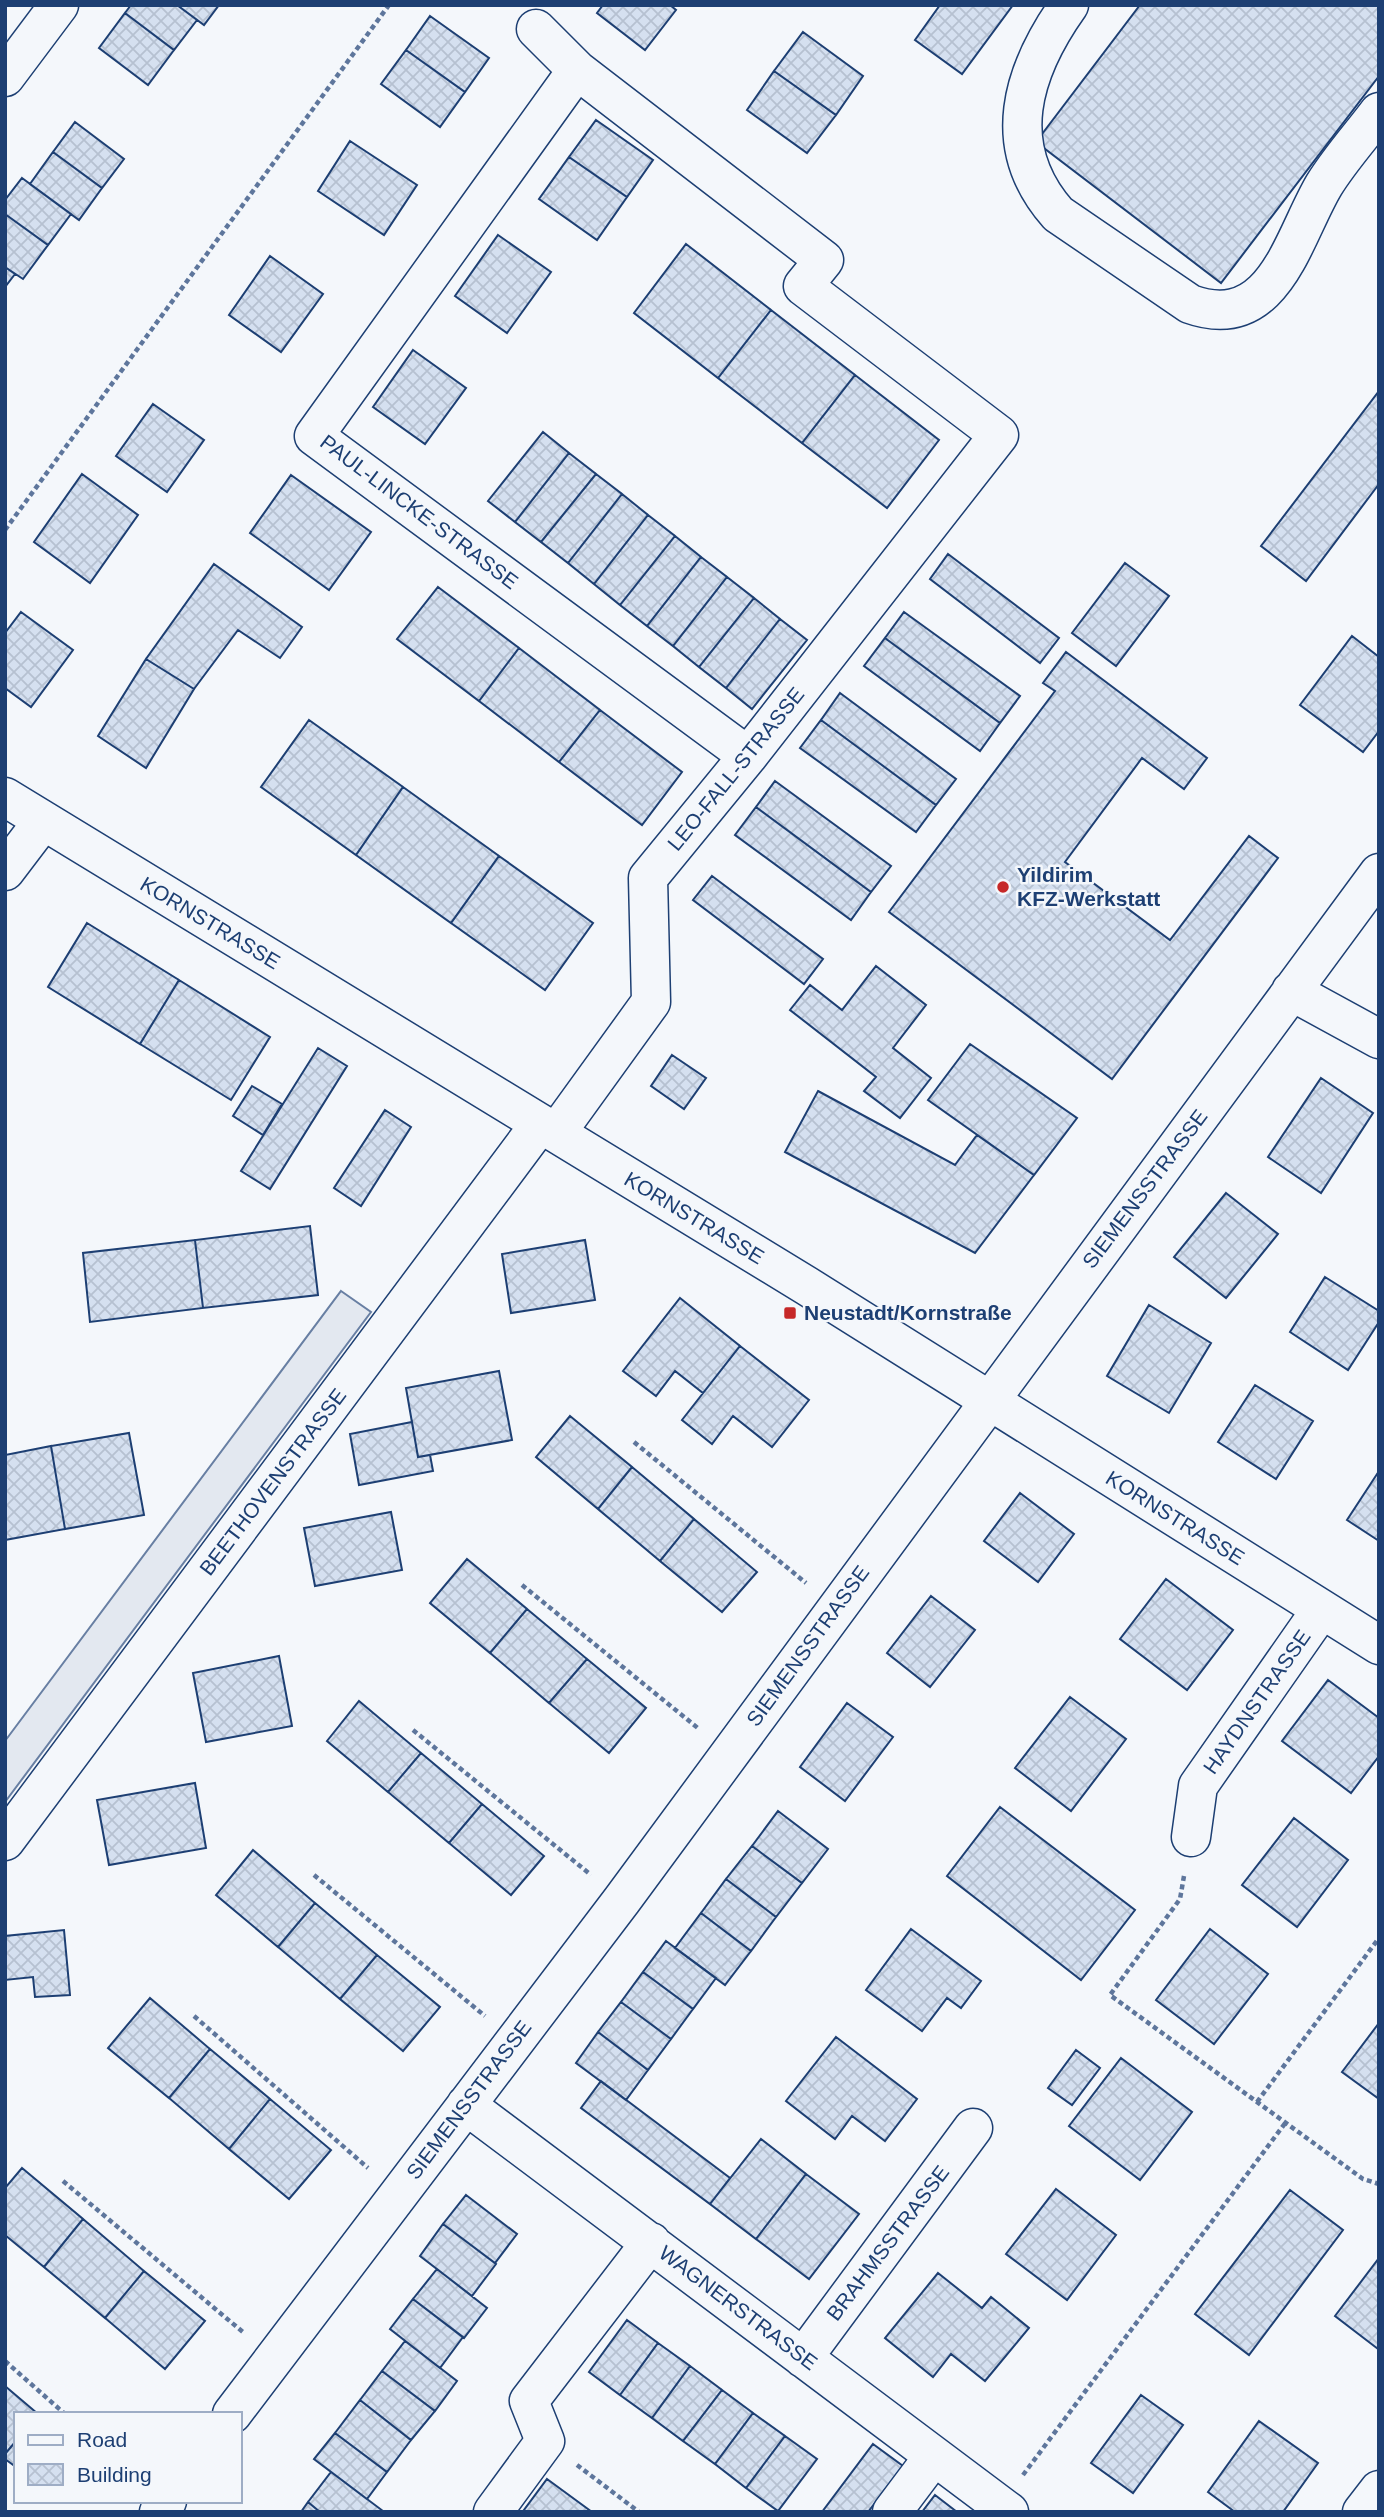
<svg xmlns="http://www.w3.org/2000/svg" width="1384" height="2517" font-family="Arial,sans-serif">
	<defs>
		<pattern id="building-cross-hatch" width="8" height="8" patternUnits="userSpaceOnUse" patternTransform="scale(1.75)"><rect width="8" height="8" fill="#d5e0f0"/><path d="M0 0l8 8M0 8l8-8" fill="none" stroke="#b6c1d1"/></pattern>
	</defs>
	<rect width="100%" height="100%" fill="#f4f7fb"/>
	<!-- parking -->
	<path fill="#e3e8f0" stroke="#687fa3" stroke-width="2" d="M341 1291 371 1312 5 1802V1741Z"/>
	<!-- building -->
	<path fill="url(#building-cross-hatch)" stroke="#1d3f73" stroke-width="2" d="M131 5H177L197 20 174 50 125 13Z
		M177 5H219L204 25Z
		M603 5H670L676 10 645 50 597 13Z
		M940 5H1013L962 74 915 40Z
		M1140 5H1379V76L1221 283 1036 142Z
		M125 13 174 50 148 85 99 48Z
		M430 16 489 58 465 92 406 50Z
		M803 32 863 76 836 115 774 71Z
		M406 50 465 92 440 127 381 84Z
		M774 71 836 115 807 153 747 110Z
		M596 120 653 160 627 197 569 157Z
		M75 122 124 159 102 188 53 152Z
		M350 141 417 185 384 235 318 191Z
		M53 152 102 188 79 220 30 184Z
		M569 157 627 197 597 240 539 199Z
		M22 178 71 214 48 245 5 214V200Z
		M5 214 48 245 23 279 5 267Z
		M498 235 551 272 507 333 455 296Z
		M686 244 771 310 718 378 634 313Z
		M270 256 323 294 281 352 229 315Z
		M5 267 15 274 5 287Z
		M771 310 855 375 802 443 718 378Z
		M413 350 466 388 425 444 373 407Z
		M855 375 939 440 887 508 802 443Z
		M1379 391V484L1306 581 1261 546Z
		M153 404 204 440 167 492 116 456Z
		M543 432 569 453 515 522 488 501Z
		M569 453 596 474 541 542 515 522Z
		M82 474 138 515 90 583 34 542Z
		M596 474 622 494 568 563 541 542Z
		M291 475 371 532 329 590 250 533Z
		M622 494 648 515 594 584 568 563Z
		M648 515 675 536 620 605 594 584Z
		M675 536 701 557 647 626 620 605Z
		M948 554 1059 638 1040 663 930 579Z
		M701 557 727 577 673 646 647 626Z
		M1125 563 1169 596 1116 666 1072 633Z
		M214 564 302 627 280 658 238 630 194 689 146 659Z
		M727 577 754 598 699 667 673 646Z
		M438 587 519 648 479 701 397 639Z
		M754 598 780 619 726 688 699 667Z
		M21 612 73 650 31 707 5 688V633Z
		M904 612 1020 696 1000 723 885 638Z
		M780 619 807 640 752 709 726 688Z
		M1352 636 1379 657V731L1363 752 1300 705Z
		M885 638 1000 723 980 751 864 666Z
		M519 648 600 710 559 762 479 701Z
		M1066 652 1207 758 1184 789 1142 758 1065 862 1170 940 1249 836 1278 858 1112 1079 889 912 1055 691 1043 683Z
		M146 659 194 689 146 768 98 736Z
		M840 693 956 779 936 805 821 720Z
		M600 710 682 772 642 825 559 762Z
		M309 720 403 787 356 855 261 787Z
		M821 720 936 805 916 832 800 748Z
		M775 781 891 866 871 892 756 807Z
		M403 787 499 856 451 923 356 855Z
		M756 807 871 892 851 920 735 835Z
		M499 856 593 923 545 990 451 923Z
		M712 876 823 959 804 984 693 900Z
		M87 923 179 980 140 1044 48 987Z
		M876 966 926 1005 893 1048 931 1078 900 1118 864 1091 876 1077 790 1010 810 985 842 1010Z
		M179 980 270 1037 231 1100 140 1044Z
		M970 1044 1077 1118 1034 1175 928 1100Z
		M318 1048 347 1066 270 1189 241 1171Z
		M672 1055 706 1078 684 1109 651 1086Z
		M1321 1078 1373 1113 1321 1193 1268 1157Z
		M252 1086 282 1104 263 1135 233 1116Z
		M818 1091 955 1165 977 1135 1034 1175 975 1253 785 1152Z
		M385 1110 411 1127 361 1206 334 1188Z
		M1226 1193 1278 1234 1226 1298 1174 1257Z
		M310 1226 318 1295 203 1308 195 1240Z
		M195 1240 203 1308 90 1322 83 1253Z
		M585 1240 595 1300 511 1313 502 1254Z
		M1325 1277 1379 1311V1322L1348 1370 1290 1332Z
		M680 1298 740 1346 703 1393 675 1371 656 1396 623 1371Z
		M1149 1305 1211 1343 1169 1413 1107 1376Z
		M740 1346 809 1400 772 1447 733 1416 712 1444 682 1420Z
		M499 1371 512 1440 418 1457 406 1388Z
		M1255 1385 1313 1421 1276 1479 1218 1442Z
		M570 1416 632 1467 598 1509 536 1457Z
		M412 1422 418 1457 430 1455 433 1471 359 1485 350 1434Z
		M129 1433 144 1515 65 1529 51 1446Z
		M51 1446 65 1529 5 1540V1455Z
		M632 1467 694 1519 660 1561 598 1509Z
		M1379 1471V1541L1347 1520Z
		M1020 1493 1074 1534 1038 1582 984 1541Z
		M391 1512 402 1570 315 1586 304 1528Z
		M694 1519 757 1572 722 1612 660 1561Z
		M467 1559 527 1609 490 1653 430 1603Z
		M1166 1579 1233 1630 1187 1690 1120 1639Z
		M931 1596 975 1630 930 1687 887 1653Z
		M527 1609 587 1659 549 1703 490 1653Z
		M279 1656 292 1726 206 1742 193 1673Z
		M587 1659 646 1708 609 1753 549 1703Z
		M1328 1680 1379 1718V1756L1351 1793 1282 1741Z
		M1070 1697 1126 1739 1071 1811 1015 1768Z
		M359 1701 421 1753 388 1792 327 1741Z
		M847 1703 893 1737 845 1801 800 1767Z
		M421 1753 482 1804 449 1843 388 1792Z
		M195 1783 206 1848 109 1865 97 1800Z
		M482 1804 544 1856 511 1895 449 1843Z
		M1000 1807 1135 1910 1081 1980 947 1876Z
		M778 1811 828 1849 802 1883 752 1846Z
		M1294 1818 1348 1860 1297 1927 1242 1885Z
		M752 1846 802 1883 776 1917 726 1879Z
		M253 1850 315 1903 278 1947 216 1895Z
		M726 1879 776 1917 751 1951 701 1913Z
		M315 1903 377 1955 340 1999 278 1947Z
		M701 1913 751 1951 725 1985 675 1948Z
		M911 1929 981 1981 961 2008 947 1998 922 2031 866 1990Z
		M1210 1929 1268 1974 1214 2044 1156 2000Z
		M64 1930 70 1995 35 1997 33 1977 5 1980V1936Z
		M666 1941 716 1978 693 2009 643 1972Z
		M377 1955 440 2007 403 2051 340 1999Z
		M643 1972 693 2009 671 2039 621 2002Z
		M150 1998 210 2049 169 2098 108 2048Z
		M621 2002 671 2039 648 2070 598 2032Z
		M1379 2023V2099L1342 2072Z
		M598 2032 648 2070 626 2100 576 2063Z
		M836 2037 917 2099 885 2141 852 2116 835 2139 786 2101Z
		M210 2049 270 2099 229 2149 169 2098Z
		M1076 2050 1100 2068 1072 2105 1048 2088Z
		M1121 2058 1192 2112 1140 2180 1069 2126Z
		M601 2081 730 2178 710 2204 581 2108Z
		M270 2099 331 2150 289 2199 229 2149Z
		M761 2139 806 2174 756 2239 710 2204Z
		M22 2168 83 2219 44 2267 5 2235V2188Z
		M806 2174 859 2214 809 2279 756 2239Z
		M1056 2189 1116 2235 1067 2300 1006 2254Z
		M1290 2190 1343 2230 1249 2355 1195 2314Z
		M466 2195 517 2234 495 2263 443 2224Z
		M83 2219 144 2271 105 2318 44 2267Z
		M443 2224 496 2264 472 2296 420 2256Z
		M1379 2258V2348L1378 2349 1335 2316Z
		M437 2269 487 2308 464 2338 413 2299Z
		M144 2271 205 2321 165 2369 105 2318Z
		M938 2273 982 2308 991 2297 1029 2328 985 2381 951 2354 933 2377 885 2338Z
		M413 2299 463 2337 440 2368 390 2329Z
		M627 2320 658 2343 620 2395 589 2372Z
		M405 2341 457 2381 435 2411 382 2371Z
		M658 2343 690 2366 652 2418 620 2395Z
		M690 2366 722 2390 683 2441 652 2418Z
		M382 2371 435 2411 411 2440 360 2400Z
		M5 2386 38 2414H16V2441L5 2454Z
		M722 2390 753 2413 715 2464 683 2441Z
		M1141 2395 1183 2425 1133 2493 1091 2463Z
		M360 2400 411 2440 387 2472 335 2433Z
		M753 2413 785 2436 746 2488 715 2464Z
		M1259 2421 1318 2463 1283 2512H1235L1208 2492Z
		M335 2433 387 2472 367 2499 314 2459Z
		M785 2436 817 2459 778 2511 746 2488Z
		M16 2441V2467L5 2459V2454Z
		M873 2444 903 2466 868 2512H822Z
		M331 2472 383 2511 382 2512H320L308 2502Z
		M547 2479 592 2512H526L524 2510Z
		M935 2495 957 2512H922Z
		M308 2502 320 2512H301Z"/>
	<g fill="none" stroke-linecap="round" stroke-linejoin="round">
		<defs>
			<path id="minor" d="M1069 5C1022 71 998 146 1058 214L1190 304C1274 334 1292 239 1324 185 1340 159 1361 136 1379 112
				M536 29 577 70 824 260 803 286 999 435 748 756 648 878 651 1002 557 1132
				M577 70 314 436 748 756
				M5 77 59 5
				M5 797 807 1286 1379 1645
				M5 871 43 821
				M1291 991 1379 1039
				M1191 1837 1198 1786 1321 1610
				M5 1841 540 1124
				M466 2105 1009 2512
				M803 2358 973 2128
				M232 2414 622 1900 1379 873
				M159 2512 167 2501
				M493 2512 545 2441 529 2401 651 2242
				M892 2512 934 2456
				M1362 2512 1379 2490"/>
		</defs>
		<!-- minor casing -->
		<use href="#minor" stroke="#1d3f73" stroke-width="41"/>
		<!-- path -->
		<path stroke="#5e769c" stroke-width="4.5" stroke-dasharray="5 3.5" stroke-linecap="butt" d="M5 530 389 5
			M634 1442 806 1583
			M522 1585 699 1729
			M413 1730 591 1875
			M314 1875 485 2016
			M1184 1876 1180 1899 1110 1995 1363 2179 1379 2184
			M194 2016 368 2168
			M1257 2102 1379 1938
			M63 2181 244 2333
			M5 2361 65 2414
			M577 2465 639 2512
			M1023 2475 1286 2122"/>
		<!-- minor -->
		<use href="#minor" stroke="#f4f7fb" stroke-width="38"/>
	</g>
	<!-- markers -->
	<g fill="#c62828" stroke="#f4f7fb" stroke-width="2.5">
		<circle cx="1003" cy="887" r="7"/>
		<rect x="783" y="1306" width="14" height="14" rx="3.5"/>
	</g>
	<g text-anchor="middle" stroke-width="5" stroke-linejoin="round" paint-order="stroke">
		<!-- street labels -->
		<g font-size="21" fill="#1d3f73" stroke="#f4f7fb">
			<text transform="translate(419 512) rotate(37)" y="7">PAUL-LINCKE-STRASSE</text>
			<text transform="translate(736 769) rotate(-51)" y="7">LEO-FALL-STRASSE</text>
			<text transform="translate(210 923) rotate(31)" y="7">KORNSTRASSE</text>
			<text transform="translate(1145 1189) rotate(-53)" y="7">SIEMENSSTRASSE</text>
			<text transform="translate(694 1218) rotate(31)" y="7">KORNSTRASSE</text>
			<text transform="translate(273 1482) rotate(-53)" y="7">BEETHOVENSTRASSE</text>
			<text transform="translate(1175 1518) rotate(32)" y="7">KORNSTRASSE</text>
			<text transform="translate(808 1646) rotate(-54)" y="7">SIEMENSSTRASSE</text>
			<text transform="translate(1257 1702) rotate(-55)" y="7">HAYDNSTRASSE</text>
			<text transform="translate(469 2100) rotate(-53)" y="7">SIEMENSSTRASSE</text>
			<text transform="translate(888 2243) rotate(-53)" y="7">BRAHMSSTRASSE</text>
			<text transform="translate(738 2308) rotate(37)" y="7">WAGNERSTRASSE</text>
		</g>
		<!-- poi labels -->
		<g font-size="21" font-weight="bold" fill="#1d3f73" stroke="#f4f7fb" text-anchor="start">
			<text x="1017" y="882">Yildirim<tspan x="1017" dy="24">KFZ-Werkstatt</tspan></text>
			<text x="804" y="1320">Neustadt/Kornstraße</text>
		</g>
	</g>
	<!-- border -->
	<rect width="1384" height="2517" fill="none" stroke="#1d3f73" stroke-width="14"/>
	<!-- legend -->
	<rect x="14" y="2412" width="228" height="91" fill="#f4f7fb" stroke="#9eadc5" stroke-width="2"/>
	<rect x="28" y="2435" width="35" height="10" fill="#f4f7fb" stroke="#9eadc5" stroke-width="2"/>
	<text x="77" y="2447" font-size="21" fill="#1d3f73">Road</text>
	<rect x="28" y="2464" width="35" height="21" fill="url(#building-cross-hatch)" stroke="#9eadc5" stroke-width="2"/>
	<text x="77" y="2482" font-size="21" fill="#1d3f73">Building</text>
</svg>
